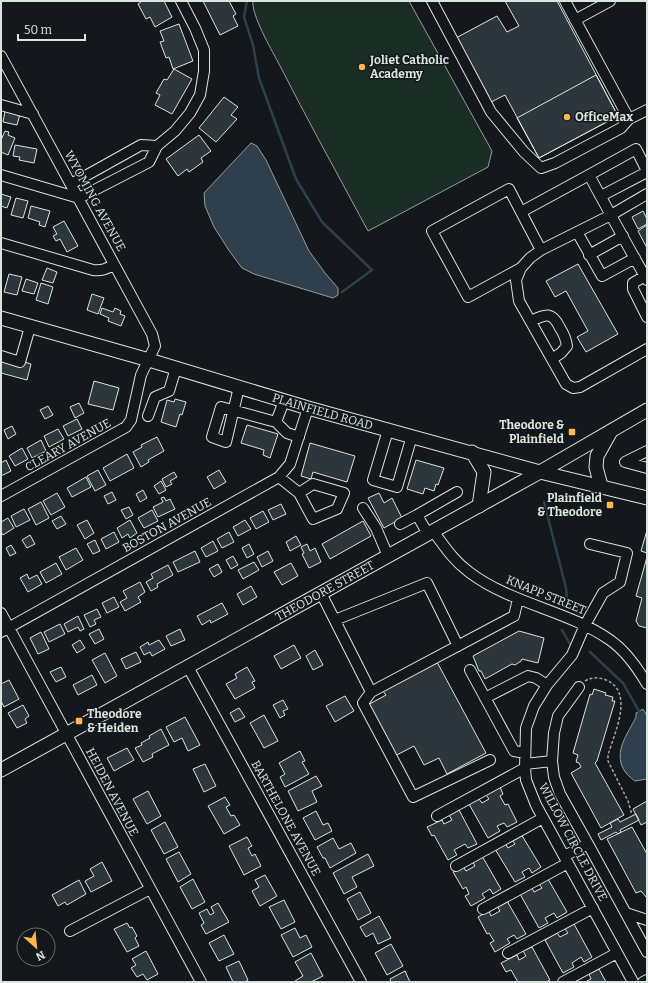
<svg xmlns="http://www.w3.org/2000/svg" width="648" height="983" font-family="Bitter,serif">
	<rect width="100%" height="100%" fill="#14181c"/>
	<!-- green -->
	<path fill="#1a2d24" stroke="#939e99" d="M253 1H409L492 151 488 167 368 231C338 175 307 119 278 62 271 49 251 14 253 1Z"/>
	<!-- water -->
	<path fill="#2f3f4d" stroke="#939e99" d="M251 143 257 146 266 160 309 251 325 273 338 288V295L333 298 254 274 242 268 230 252 214 227 205 206 204 193Z
		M643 709 647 716V779L635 781C631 778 626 774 624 770 613 751 628 734 636 717V713Z"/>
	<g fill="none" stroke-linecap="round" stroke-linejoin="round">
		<!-- stream -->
		<path stroke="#2f3f4d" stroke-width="2.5" d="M247 1 244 17 253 45 259 78 296 179 322 222 372 270 342 292
			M544 502 566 588 567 599
			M562 630 570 644
			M590 652 623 683 640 713"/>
	</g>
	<!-- building -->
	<path fill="#2c363c" stroke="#d8e6dc" d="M141 1H164L172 17 155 27 150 17 146 19 138 4 141 2Z
		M203 1H229L236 14 233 16 238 26 220 35Z
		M505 1H557L618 116 539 158 505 95 489 103 454 39 497 16 507 32 519 26Z
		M179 24 193 61 173 69 169 57 166 58 160 42 164 41 160 31Z
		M174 69 192 79 172 114 155 105 160 95 156 93 164 79 167 80Z
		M596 75 618 116 539 158 517 118Z
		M224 97 238 107 231 115 237 119 216 142 199 128Z
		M5 111 20 114 17 125 3 122Z
		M5 131 9 132 8 135 15 138 8 155 1 152V140Z
		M199 135 211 151 201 158 203 162 189 172 187 169 178 176 166 159Z
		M15 145 37 149 34 163 19 160 20 157 13 156Z
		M1 194 11 197 7 208 1 206Z
		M16 198 28 201 23 218 11 215Z
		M31 206 50 211 45 227 39 225 40 222 28 218Z
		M643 211 647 219V224L638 229 632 217Z
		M64 221 78 246 67 252 60 239 56 241 53 236 57 234 53 227Z
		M647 225V248L638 231Z
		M578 264 618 334 586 352 577 337 588 331 566 291 555 297 546 281Z
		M47 268 57 272 53 283 42 280Z
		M9 274 22 277 17 295 4 292Z
		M26 279 38 283 34 294 22 291Z
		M41 283 53 287 48 304 36 300Z
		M92 294 104 298 98 314 87 310Z
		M102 308 113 312 115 308 121 311 120 314 125 316 121 326 108 321 109 318 100 314Z
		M1 355 31 364 27 380 1 373Z
		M94 381 119 388 113 410 88 404Z
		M175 399 186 402 182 415 180 414 176 427 161 422 167 400 174 402Z
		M79 403 84 413 75 418 70 407Z
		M48 406 53 415 45 419 40 410Z
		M77 419 82 429 68 436 63 426Z
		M247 425 278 434 270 458 263 455 264 450 241 443Z
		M12 426 16 434 8 439 4 430Z
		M58 429 64 439 49 447 44 436Z
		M157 437 164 451 148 460 149 462 141 467 133 452 142 447 141 445Z
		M41 440 46 451 32 458 27 448Z
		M310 443 355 456 347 482 313 472 311 479 301 476Z
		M22 448 28 459 15 466 9 456Z
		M127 454 134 468 110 481 103 468Z
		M6 460 11 471 1 476V463Z
		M416 460 444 468 438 485 436 484 434 491 425 488 423 494 407 489Z
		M98 470 106 485 95 491 87 476Z
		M219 470 226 482 214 489 207 477Z
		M174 472 177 477 170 481 172 484 166 487 162 479Z
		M86 477 91 487 72 497 67 488Z
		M161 481 166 490 159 494 154 486Z
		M143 490 147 498 140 502 136 494Z
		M112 492 116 500 108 504 104 496Z
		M57 493 65 507 51 515 43 501Z
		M379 493 384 503 392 498 402 518 384 528 368 498Z
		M164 497 166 501 170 499 175 509 158 517 153 507 163 502 161 498Z
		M41 502 49 518 36 525 28 509Z
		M281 504 286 514 273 520 268 510Z
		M129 507 133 515 126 519 121 510Z
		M24 509 30 520 16 527 11 516Z
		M152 510 158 521 144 528 138 518Z
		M263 511 269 522 256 529 250 518Z
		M61 516 66 524 57 529 52 521Z
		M8 518 14 528 3 535 1 532V522Z
		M87 520 94 533 85 539 77 525Z
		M130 520 137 533 130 538 128 534 122 538 117 528Z
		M245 520 251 529 238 536 233 527Z
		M363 521 371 536 330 559 322 544Z
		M647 530V553L641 551Z
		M114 532 119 542 106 549 101 539Z
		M229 532 234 542 222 548 217 539Z
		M30 535 35 544 27 548 22 540Z
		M296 536 301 545 290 551 286 542Z
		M95 540 100 551 93 554 87 544Z
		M213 541 218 551 206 557 201 548Z
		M249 544 254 554 247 558 242 548Z
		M307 544 310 551 315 548 321 562 309 568 302 554 304 553 301 547Z
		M11 545 16 553 10 556 6 548Z
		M76 548 83 560 66 570 59 557Z
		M195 551 200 562 178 572 173 562Z
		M268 551 273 561 262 567 257 557Z
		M233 556 238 565 231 569 226 560Z
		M647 557V628L639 626 636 621 642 598 636 596Z
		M254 562 259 570 243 579 238 570Z
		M56 563 62 574 46 583 40 572Z
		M291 563 298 576 282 585 274 572Z
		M218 564 222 572 214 577 209 569Z
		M168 565 173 575 157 584 158 587 151 591 146 582 153 578 151 574Z
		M27 574 29 579 37 575 42 584 28 592 20 578Z
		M140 582 145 592 138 597 141 602 125 611 120 602 127 598 123 591Z
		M251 586 257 597 243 605 237 594Z
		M114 597 119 607 107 613 102 603Z
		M222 603 228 614 211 623 210 620 202 625 197 616Z
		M97 609 101 617 94 620 96 624 90 627 84 615Z
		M78 616 84 629 80 631 78 627 68 632 64 624Z
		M60 624 65 634 49 642 44 632Z
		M99 629 104 639 95 644 89 634Z
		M180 629 185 640 171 646 166 636Z
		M519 631 544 638 538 663 522 659 521 661 515 665 512 664 485 679 481 671H479L473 656Z
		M41 632 49 649 38 654 30 638Z
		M80 640 85 648 77 653 72 645Z
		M159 640 165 649 152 656 150 652 144 655 140 647 148 642 149 645Z
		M294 645 301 658 281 669 274 656Z
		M315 650 323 665 313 670 306 656Z
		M136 652 141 662 126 669 121 659Z
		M105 653 117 676 105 683 92 660Z
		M437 662 486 753 447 774 439 758 424 765 414 746 391 758 364 707 386 695 383 691Z
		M61 667 66 677 56 682 50 672Z
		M247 667 255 681 252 682 255 688 235 699 226 684 237 678 235 674Z
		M92 675 97 685 78 695 73 685Z
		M9 680 19 699 4 707 1 701V684Z
		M594 689 606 693 605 695 613 697 612 701H615L597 761 595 763 624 815 601 828 571 773 581 767 579 763 576 762 578 755 573 753 590 694 592 695Z
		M345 696 354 711 335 722 326 706Z
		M283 700 288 709 283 711 285 715 280 718 273 705Z
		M23 705 29 716 25 719 27 723 17 728 8 713Z
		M239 708 245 717 235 722 230 713Z
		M264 715 278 741 264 748 250 723Z
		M185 717 200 745 188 751 182 738 174 742 166 727Z
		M161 729 169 745 152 754 153 757 143 762 135 748 142 745 141 743 150 738 149 736Z
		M127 748 134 760 114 771 107 758Z
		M300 751 305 761 302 762 309 774 285 787 280 777 285 774 279 763Z
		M205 764 216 786 204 792 193 769Z
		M316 776 322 786 312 791 317 802 298 811 288 791Z
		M500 787 503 794 500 796 505 805 508 804 517 822 507 827 504 823 497 826 500 831 488 838 469 804 479 799 482 803 489 799 486 795Z
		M148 791 161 816 147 824 133 799Z
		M225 797 230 805 226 807 231 816 234 815 240 825 224 834 208 806Z
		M647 801V822L641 825 633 809Z
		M459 810 477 844 468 848 465 844 454 850 457 855 448 860 434 835 432 836 427 827 442 820 444 824 452 820 449 815Z
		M316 811 323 825 328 823 332 831 315 840 303 818Z
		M636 814 639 820 620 830 621 832 618 834 616 832 601 840 598 834 612 827 610 823 618 819 620 822Z
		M165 822 178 847 164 854 151 830Z
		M632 827 647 854V898L641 891 636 893 607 839Z
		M521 834 541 867 532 873 529 868 522 872 525 877 515 882 495 849 505 843 508 848 515 844 512 840Z
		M247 837 252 846 248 848 252 856 255 854 261 866 244 875 229 846Z
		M333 838 339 849 351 843 356 853 330 868 325 858H323L317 847Z
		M179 852 191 874 178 882 166 859Z
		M368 854 374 866 352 877 357 887 344 894 333 873Z
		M482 856 501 889 493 894 490 889 482 894 485 898 471 906 465 896 469 894 466 887 463 889 453 872 463 866 466 871 475 866 472 861Z
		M102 862 112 881 91 892 85 881 94 876 90 869Z
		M265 875 277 896 260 906 252 891 259 887 255 880Z
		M193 879 205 902 192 909 180 887Z
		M548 879 567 912 557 918 554 913 545 918 548 923 539 928 520 894 532 888 534 892 542 888 539 884Z
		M79 880 86 894 67 905 65 902 58 906 52 895Z
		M360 892 371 913 358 920 347 899Z
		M284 900 295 922 281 929 269 907Z
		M507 901 526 934 517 939 514 935 507 939 510 943 495 952 490 943 494 941 489 933 487 934 478 917 489 911 491 916 500 911 497 906Z
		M218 903 229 922 206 934 201 925 204 923 199 913 207 909 210 915 214 913 211 907Z
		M379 916 391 938 378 944 373 933 366 937 360 927Z
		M127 923 130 928 132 927 137 936 135 938 139 946 127 952 114 929Z
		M574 924 592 957 584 962 581 957 572 963 574 967 563 973 545 940 557 933 560 937 568 933 565 929Z
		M295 928 300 938 306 935 312 947 293 957 281 935Z
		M224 935 234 954 219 961 209 943Z
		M391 944 403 966 387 975 375 953Z
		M532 947 550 980 546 982H518L511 970 506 972 501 963 517 955 519 960 526 956 523 951Z
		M146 951 158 974 147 980 143 974 137 977 131 968 136 965 132 959Z
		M311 953 323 976 311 982H296L295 981 303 976 295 962Z
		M239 961 248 980 245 982H233L226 967Z
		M599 969 606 982H585L591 979 589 974Z
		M405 971 410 982H391L390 979Z"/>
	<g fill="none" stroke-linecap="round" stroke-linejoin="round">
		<defs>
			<path id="minor" d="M432 1 491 112 524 152 541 168 555 163 621 128 629 119
				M565 1 629 119 647 110
				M575 20 610 1
				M1 56 152 334 155 346 141 375 131 420 126 427 1 496
				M1 105 33 114
				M1 175 79 198 149 162 157 146 175 131 190 113 200 95 204 71V50L195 28 181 1
				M589 175 636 149 647 171
				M71 184 141 145 157 146
				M647 194 611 215 541 250 530 258 521 268 468 297 432 231 509 189 521 212 589 175C608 210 627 245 647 280
				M601 196 647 172
				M521 212 541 250
				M577 232 602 276 635 258
				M1 243 93 270C102 271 107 269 114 264
				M589 255 623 236
				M521 268 516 280 519 301 566 384 573 388 580 387 647 349
				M645 276 633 283V289L647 317
				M531 321C546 314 552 311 560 328 564 334 566 339 567 346L561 353 552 359
				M1 356 20 362 30 327
				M239 387 226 442 212 437 221 407 276 422 284 401
				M148 416 155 397 169 391 176 368
				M276 422 287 433 299 437
				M388 430 373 480 397 487 412 436
				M647 451 625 462 647 468
				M279 477 299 493 313 519 337 509 344 493 313 484 299 493
				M363 508 376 528 388 556
				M417 515 457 492
				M400 524 417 515 428 534
				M433 531C445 547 453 560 469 572 511 604 567 610 610 640 626 651 637 667 647 684
				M590 544 627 553 620 582 603 593 585 625 572 655 547 685 534 706 526 728 525 768 526 780 536 805 633 982
				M321 593 371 692 514 616 518 599
				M1 613 201 982
				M335 620 427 583 458 646
				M1 632 279 477 290 464 308 408
				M188 667 361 982
				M470 670 514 751 525 753
				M371 692 363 703 413 797 490 760
				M485 698 528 676 536 678 547 685
				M552 761 554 777 560 794 588 844 564 856
				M525 764 552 761 554 733 558 716 579 687
				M437 816 525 768
				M588 844 647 952
				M456 866 543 818
				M483 909 568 863
				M626 913 647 920
				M70 931 150 889
				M508 953 593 908
				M563 982 617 953
				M643 982 647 980"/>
			<g id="major">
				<path id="s1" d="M1 318 149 360 308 408 540 472 647 498"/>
				<path d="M472 452 484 472 479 506"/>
				<path d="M601 486 596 467 597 456 611 431"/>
				<path id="s2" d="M1 770 540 472 647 410"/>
			</g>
		</defs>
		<!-- minor casing -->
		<use href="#minor" stroke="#d8e6dc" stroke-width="12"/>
		<!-- major casing -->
		<use href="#major" stroke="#d8e6dc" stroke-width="15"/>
		<!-- path -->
		<path stroke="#9da8a2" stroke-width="1.5" stroke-dasharray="3 2" stroke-linecap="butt" d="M585 681C591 677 599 677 606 680 635 692 614 734 608 755V761L628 801 632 815"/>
		<!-- minor -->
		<use href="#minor" stroke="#14181c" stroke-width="10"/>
		<!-- major -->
		<use href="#major" stroke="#14181c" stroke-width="13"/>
	</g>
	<!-- markers -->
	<g fill="#ffb74d" stroke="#14181c" stroke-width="1.5">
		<circle cx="362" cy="67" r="4"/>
		<circle cx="567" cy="117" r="4"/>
		<rect x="568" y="428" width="8" height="8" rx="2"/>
		<rect x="606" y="501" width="8" height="8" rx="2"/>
		<rect x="75" y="717" width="8" height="8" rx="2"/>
	</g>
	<g text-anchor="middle" stroke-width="3" stroke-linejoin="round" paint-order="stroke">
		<!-- poi labels -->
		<g font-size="12" font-weight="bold" fill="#d8e6dc" stroke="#14181c" text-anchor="start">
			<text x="370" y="64">Joliet Catholic<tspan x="370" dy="14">Academy</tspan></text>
			<text x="575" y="121">OfficeMax</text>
			<text x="564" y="429" text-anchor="end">Theodore &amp;<tspan x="564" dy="14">Plainfield</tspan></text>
			<text x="602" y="502" text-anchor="end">Plainfield<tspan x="602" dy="14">&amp; Theodore</tspan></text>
			<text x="87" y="718">Theodore<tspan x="87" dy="14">&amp; Heiden</tspan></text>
		</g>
		<!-- street labels -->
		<g font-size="12" fill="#d8e6dc" stroke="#14181c">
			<text transform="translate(95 201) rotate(61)" y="4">WYOMING AVENUE</text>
			<text dy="4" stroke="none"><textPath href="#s1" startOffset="335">PLAINFIELD ROAD</textPath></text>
			<text transform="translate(68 445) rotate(-29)" y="4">CLEARY AVENUE</text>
			<text transform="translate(167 525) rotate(-29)" y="4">BOSTON AVENUE</text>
			<text dy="4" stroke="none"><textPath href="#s2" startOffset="370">THEODORE STREET</textPath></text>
			<text transform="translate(546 595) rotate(22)" y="4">KNAPP STREET</text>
			<text transform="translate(112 792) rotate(62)" y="4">HEIDEN AVENUE</text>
			<text transform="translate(286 818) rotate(61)" y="4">BARTHELONE AVENUE</text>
			<text transform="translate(573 842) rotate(62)" y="4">WILLOW CIRCLE DRIVE</text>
		</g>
	</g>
	<!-- border -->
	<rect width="648" height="983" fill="none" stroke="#d8e6dc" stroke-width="4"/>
	<!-- north arrow -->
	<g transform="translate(36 947) rotate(153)"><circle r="19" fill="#14181c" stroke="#626a69"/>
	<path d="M0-3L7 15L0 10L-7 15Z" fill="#ffb74d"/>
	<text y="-6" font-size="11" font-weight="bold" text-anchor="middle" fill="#d8e6dc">N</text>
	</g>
	<!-- scale -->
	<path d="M18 34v6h67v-6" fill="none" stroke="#d8e6dc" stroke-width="2"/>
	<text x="24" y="34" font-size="12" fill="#d8e6dc" stroke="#14181c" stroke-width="3" paint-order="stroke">50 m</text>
</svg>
